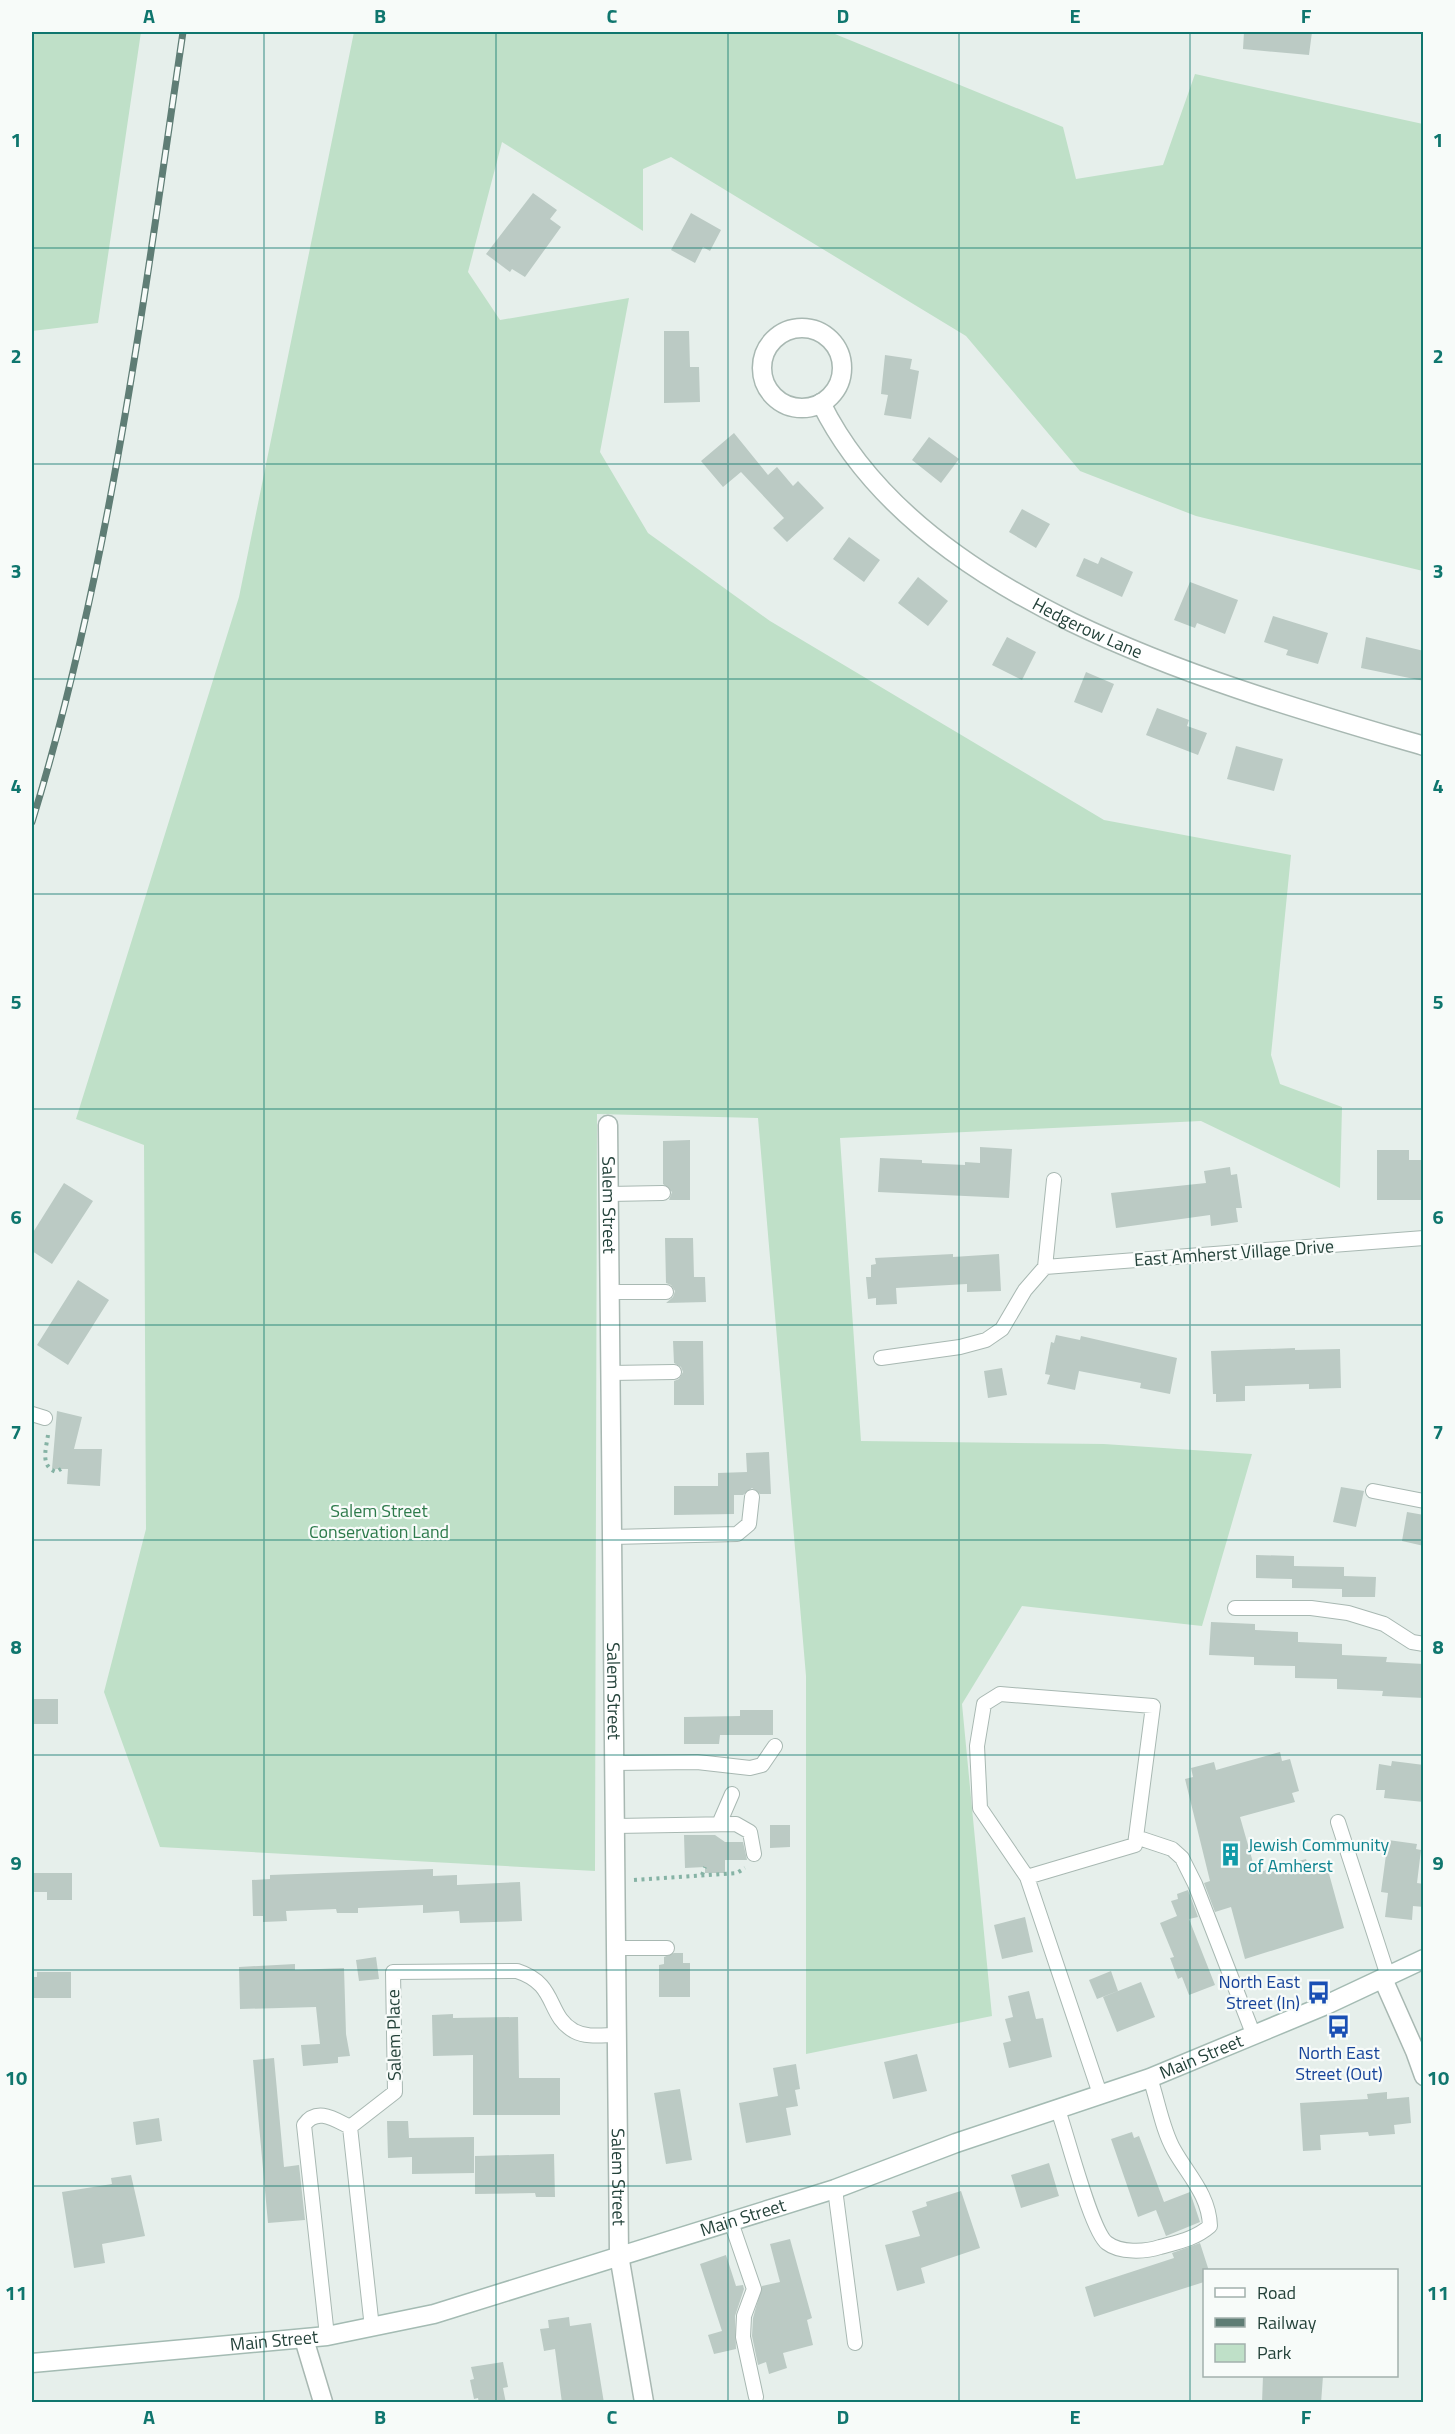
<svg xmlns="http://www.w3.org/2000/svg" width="1455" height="2434" font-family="'Titillium Web',sans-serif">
	<rect width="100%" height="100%" fill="#e6efeb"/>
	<!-- green -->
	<path fill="#bfe0c8" d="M32 32H141L98 323 32 331Z
		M354 32H830L1063 127 1076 179 1163 165 1195 74 1423 124V571L1196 516 1080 471 966 336 671 157 643 169V231L502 142 468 272 500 320 629 298 600 452 648 533 770 621 1104 820 1291 855 1271 1055 1280 1084 1342 1107 1340 1188 1201 1121 840 1138 861 1441 1104 1444 1252 1454 1202 1626 1022 1606 962 1704 992 2016 806 2054V1676L758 1118 597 1114 595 1871 160 1847 104 1692 146 1529 144 1145 76 1119 239 597Z"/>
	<!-- building -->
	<path fill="#bbcac4" d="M1244 32H1312L1309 55 1243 49Z
		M533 193 557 210 550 219 561 227 525 277 512 269 510 272 486 254Z
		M691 213 721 230 710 251 703 247 695 263 671 250Z
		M664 331H689L690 367H699L700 402 664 403Z
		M885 355 912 359 910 369 919 371 911 419 884 415 888 395 881 394Z
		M734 433 768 475 777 467 793 486 798 481 824 508 787 542 773 528 784 518 741 472 723 487 701 461Z
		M929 437 959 459 941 483 912 460Z
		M1022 509 1050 524 1036 548 1009 532Z
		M849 537 880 560 864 582 833 559Z
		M1101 557 1133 572 1122 597 1076 576 1084 558 1098 564Z
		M918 577 948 601 928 626 898 603Z
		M1190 582 1238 600 1225 634 1197 623 1195 628 1174 620Z
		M1273 616 1328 633 1318 664 1286 655 1288 650 1264 642Z
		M1007 637 1036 652 1022 680 992 665Z
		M1366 637 1424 651V681L1361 668Z
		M1086 672 1114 684 1102 713 1074 702Z
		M1157 708 1189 720 1187 726 1207 733 1198 755 1146 735Z
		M1236 746 1283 759 1274 791 1227 779Z
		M690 1140V1200H669L672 1192 663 1184V1141Z
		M980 1147 1012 1149 1009 1198 878 1192 880 1158 922 1160V1163L965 1165V1162L980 1163Z
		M1377 1150H1409V1160H1424V1200H1377Z
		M1230 1167 1231 1175 1237 1174 1242 1208H1236L1238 1222 1211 1226 1210 1215 1116 1228 1111 1193 1206 1183 1204 1171Z
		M64 1183 93 1201 52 1264 32 1251V1234Z
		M665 1238H693L694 1277H705L706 1302 666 1303 673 1297 675 1291 671 1285 666 1283Z
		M953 1254V1257L999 1254 1001 1291 967 1292V1284L896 1288 897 1304 876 1305V1298L868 1299 866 1277H871V1265L876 1264 875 1258Z
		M78 1280 109 1300 68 1365 37 1345Z
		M1056 1335 1080 1340 1081 1336 1177 1358 1170 1394 1140 1388 1141 1383 1079 1371 1075 1390 1047 1384 1050 1375 1045 1374 1051 1342 1054 1343Z
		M673 1341H703L704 1405H674V1381L679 1379 683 1372 681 1367 674 1363Z
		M1295 1348V1350L1340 1349 1341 1388 1309 1389V1384L1245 1386V1401L1216 1402V1394H1213L1211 1351Z
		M1002 1368 1007 1395 988 1398 984 1371Z
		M57 1411 82 1417 74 1449H102L100 1486 67 1484 68 1469H52Z
		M769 1452 771 1494H760L752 1488 743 1495H734V1514L674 1515V1486H718V1473L747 1472 746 1453Z
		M1341 1487 1364 1491 1356 1527 1333 1522Z
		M1407 1512 1424 1515V1546L1402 1541Z
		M1256 1555 1294 1556V1566L1344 1567V1576L1376 1577 1375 1597H1342V1589L1292 1588V1579L1256 1578Z
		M1211 1622 1255 1624V1630L1298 1632V1642L1342 1644V1655L1387 1657 1386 1662 1424 1664V1698L1382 1696 1383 1691 1337 1689V1679L1295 1678V1666L1254 1665V1657L1209 1655Z
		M32 1699H58V1724H32Z
		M740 1710H773V1735H720L719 1744H684V1717L740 1716Z
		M1280 1752 1282 1761 1290 1759 1299 1791 1292 1793 1295 1802 1240 1817 1256 1873 1306 1859 1309 1868 1326 1863 1344 1928 1245 1959 1231 1907 1215 1912 1204 1883 1210 1881 1185 1779 1193 1777 1191 1768 1214 1762 1216 1770Z
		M1392 1761 1424 1765V1802L1384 1798 1385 1790H1376L1379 1764 1391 1766Z
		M770 1825H790V1847L770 1848Z
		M684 1835H715L725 1842H743L747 1860H725V1873H705V1867L685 1868Z
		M1388 1840 1417 1844 1416 1849 1421 1850 1417 1883 1424 1884V1907L1413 1906 1412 1920 1385 1917 1388 1893 1381 1892Z
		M433 1869V1876L457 1875V1885L520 1882 522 1921 460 1923 459 1911 423 1913V1905L358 1908V1913H337L336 1909 286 1911 287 1921 263 1922V1916H253L252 1880 270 1879V1875Z
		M32 1873H72V1900H47V1892H32Z
		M1188 1890 1198 1917 1189 1919 1215 1985 1189 1995 1182 1977 1178 1979 1170 1958 1174 1957 1160 1923 1177 1916 1171 1901 1178 1899 1177 1894Z
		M1025 1917 1033 1952 1002 1959 994 1925Z
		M674 1953H683V1963H690V1997H659V1965L664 1964V1957Z
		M376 1957 379 1979 359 1981 356 1960Z
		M295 1964V1970L344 1968 346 2034 350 2056 338 2057V2063L303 2066 301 2045 320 2044 316 2007 240 2009 239 1967Z
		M1111 1971 1118 1991 1097 1999 1089 1980Z
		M37 1972H71V1998H32V1977H37Z
		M1141 1982 1155 2017 1117 2032 1103 1997Z
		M1029 1991 1036 2019 1043 2018 1052 2057 1009 2068 1003 2043 1011 2041 1005 2019 1013 2017 1008 1996Z
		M453 2014V2018L518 2017 519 2078H560V2115H473V2055L433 2056 432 2015Z
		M917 2054 927 2091 893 2099 884 2062Z
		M274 2058 284 2167 299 2165 305 2220 268 2223 253 2060Z
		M796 2064 800 2089 795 2090 798 2106 786 2108 791 2135 746 2143 739 2103 778 2096 773 2068Z
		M680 2089 692 2160 666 2164 654 2093Z
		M1387 2092V2099L1409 2097 1411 2123 1394 2125 1395 2134 1369 2136 1368 2132 1320 2135 1321 2150 1303 2151 1300 2103 1368 2099 1367 2094Z
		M159 2118 162 2141 136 2145 133 2122Z
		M387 2121H408L409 2138 474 2137V2173L412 2174V2157L388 2158Z
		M1132 2132 1134 2138 1139 2136 1164 2202 1190 2192 1200 2222 1166 2236 1156 2210 1138 2217 1111 2139Z
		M554 2154 555 2197H536L535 2193 475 2194V2156Z
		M1049 2163 1059 2196 1021 2208 1011 2175Z
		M131 2175 145 2236 102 2244 105 2263 74 2268 62 2192 112 2184 111 2178Z
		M961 2191 980 2248 921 2268 925 2283 897 2291 885 2245 920 2236 912 2211 927 2206 926 2202Z
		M790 2239 812 2318 807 2320 813 2345 783 2353 787 2368 769 2374 766 2362 758 2365 752 2336 753 2318 762 2286 780 2282 770 2244Z
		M1200 2243 1209 2271H1204V2282L1094 2317 1085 2287 1174 2258 1172 2253Z
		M726 2255 736 2286 743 2285 744 2289 735 2316 736 2349 714 2354 708 2335 722 2331 700 2264Z
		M569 2317 570 2326 591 2323 604 2403H562L555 2349 544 2351 540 2329 549 2328 548 2320Z
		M503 2362 508 2387 503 2388 506 2403H479L478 2398 474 2399 470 2380 474 2379 471 2367Z
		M1263 2376H1323L1321 2403H1262Z"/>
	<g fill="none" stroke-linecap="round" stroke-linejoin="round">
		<defs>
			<path id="lane" d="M609 1194 663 1193
				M1045 1267 1424 1238
				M610 1292H666
				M881 1358 960 1347 986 1340 1002 1329 1025 1290 1045 1267 1054 1180
				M610 1373 674 1372
				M32 1414 45 1418
				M1373 1491 1424 1501
				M612 1537 737 1534 749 1524 752 1497
				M1235 1608H1311L1348 1613 1384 1624 1412 1642 1424 1644
				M614 1763 697 1762 750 1768 762 1765 775 1746
				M1338 1822 1388 1976
				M719 1824 732 1794
				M615 1826 736 1824 750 1832 754 1854
				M1136 1837 1172 1849 1182 1858 1195 1884 1254 2036
				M1027 1877 980 1808 977 1746 984 1704 1000 1694 1153 1706 1135 1845 1027 1877 1100 2094
				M616 1948H667
				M1058 2110C1067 2134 1091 2231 1107 2243 1120 2253 1145 2252 1160 2247 1178 2242 1195 2239 1210 2226 1209 2195 1188 2175 1174 2150 1162 2129 1158 2101 1150 2078
				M835 2189 855 2343
				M731 2222 754 2289 744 2316 743 2337 756 2397
				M372 2328 350 2127 395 2092 393 1972 517 1971C558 1984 546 2015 574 2031 587 2038 603 2035 617 2035
				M327 2336 304 2125C317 2107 334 2119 350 2127"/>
			<g id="street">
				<circle cx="802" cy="368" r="40"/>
				<path id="s1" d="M821 403C920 605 1223 687 1424 746"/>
				<path id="s2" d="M608 1125 619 2255 644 2402"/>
				<path d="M1383 1979 1415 2051 1424 2076"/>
				<path d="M304 2339 323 2402"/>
			</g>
			<g id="secondary">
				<path id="s3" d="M32 2363 327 2336 434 2314 835 2189 956 2143 1150 2078 1326 2005 1424 1959"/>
			</g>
		</defs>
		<!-- lane casing -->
		<use href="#lane" stroke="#a8b8b2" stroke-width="16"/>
		<!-- street casing -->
		<use href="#street" stroke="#a8b8b2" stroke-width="21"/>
		<!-- secondary casing -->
		<use href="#secondary" stroke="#a4bbb3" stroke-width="21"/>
		<!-- path -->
		<path stroke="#86b3a5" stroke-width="4" stroke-dasharray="3 4.5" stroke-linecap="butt" d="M48 1435C46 1449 40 1466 56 1472L61 1469
			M702 1875 705 1867
			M634 1880 737 1873 745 1868"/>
		<!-- lane -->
		<use href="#lane" stroke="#fff" stroke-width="14"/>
		<!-- street -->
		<use href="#street" stroke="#fff" stroke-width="18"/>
		<!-- secondary -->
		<use href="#secondary" stroke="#fff" stroke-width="18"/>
		<defs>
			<path id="rail" d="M32 822C111 565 144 297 183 32"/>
		</defs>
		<!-- rail casing -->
		<use href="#rail" stroke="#5f7d75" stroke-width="7"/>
		<!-- rail -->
		<use href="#rail" stroke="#f7fbf9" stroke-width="4.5" stroke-dasharray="14" stroke-linecap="butt"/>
	</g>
	<!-- grid -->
	<path fill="none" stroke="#0f766e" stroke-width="1.5" stroke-opacity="0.55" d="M264 32V2402M496 32V2402M728 32V2402M959 32V2402M1190 32V2402M32 248H1424M32 464H1424M32 679H1424M32 894H1424M32 1109H1424M32 1325H1424M32 1540H1424M32 1755H1424M32 1970H1424M32 2186H1424"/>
	<!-- icons -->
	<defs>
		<symbol id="building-bare" viewBox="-9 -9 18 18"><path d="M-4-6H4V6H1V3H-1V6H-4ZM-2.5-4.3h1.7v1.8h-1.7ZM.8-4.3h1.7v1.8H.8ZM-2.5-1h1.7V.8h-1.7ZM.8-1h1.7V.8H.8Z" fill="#0f9aa8" stroke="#f7fbf9" stroke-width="2.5" paint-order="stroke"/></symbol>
		<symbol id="bus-bare" viewBox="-9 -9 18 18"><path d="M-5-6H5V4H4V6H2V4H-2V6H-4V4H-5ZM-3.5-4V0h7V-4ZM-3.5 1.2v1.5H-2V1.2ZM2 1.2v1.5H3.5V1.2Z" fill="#1a4fb4" stroke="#f7fbf9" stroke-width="2.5" paint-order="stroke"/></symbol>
	</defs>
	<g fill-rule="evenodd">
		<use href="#building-bare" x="1214" y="1838" width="33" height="33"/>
		<use href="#bus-bare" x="1302" y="1976" width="33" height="33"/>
		<use href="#bus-bare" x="1322" y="2010" width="33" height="33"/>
	</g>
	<g text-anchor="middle" stroke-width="4.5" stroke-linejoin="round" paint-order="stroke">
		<!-- street labels -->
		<g font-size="18" fill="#24423a" stroke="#f7fbf9">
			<text dy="6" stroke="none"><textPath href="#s1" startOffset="356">Hedgerow Lane</textPath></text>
			<text dy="6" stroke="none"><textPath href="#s2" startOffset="80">Salem Street</textPath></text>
			<text transform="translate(1234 1253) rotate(-4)" y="6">East Amherst Village Drive</text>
			<text dy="6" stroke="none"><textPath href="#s2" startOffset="566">Salem Street</textPath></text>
			<text transform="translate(394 2035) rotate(-91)" y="6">Salem Place</text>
			<text dy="6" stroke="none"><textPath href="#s3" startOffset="1215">Main Street</textPath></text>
			<text dy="6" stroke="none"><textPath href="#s2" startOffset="1052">Salem Street</textPath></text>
			<text dy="6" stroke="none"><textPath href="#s3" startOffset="729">Main Street</textPath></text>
			<text dy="6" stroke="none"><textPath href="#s3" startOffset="243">Main Street</textPath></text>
		</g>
		<!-- park labels -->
		<g font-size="18" fill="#2d7a4b" stroke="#f7fbf9">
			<text x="379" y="1517">Salem Street<tspan x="379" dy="21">Conservation Land</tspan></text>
		</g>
		<!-- culture labels -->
		<g font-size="18" fill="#0d838f" stroke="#f7fbf9" text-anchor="start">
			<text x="1248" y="1851">Jewish Community<tspan x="1248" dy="21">of Amherst</tspan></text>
		</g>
		<!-- transit labels -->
		<g font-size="18" fill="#164399" stroke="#f7fbf9" text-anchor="end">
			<text x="1300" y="1988">North East<tspan x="1300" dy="21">Street (In)</tspan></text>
			<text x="1339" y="2059" text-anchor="middle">North East<tspan x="1339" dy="21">Street (Out)</tspan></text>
		</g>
	</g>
	<!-- border -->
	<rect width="1455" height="2434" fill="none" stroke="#f7fbf9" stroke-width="66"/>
	<!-- legend -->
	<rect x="1203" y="2269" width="195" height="108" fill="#f7fbf9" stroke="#a3b1ad" stroke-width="1.5"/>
	<rect x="1215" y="2288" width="30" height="9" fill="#ffffff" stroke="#a3b1ad" stroke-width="1.5"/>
	<text x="1257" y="2299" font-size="18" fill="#24423a">Road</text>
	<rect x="1215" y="2318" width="30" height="9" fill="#5f7d75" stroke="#a3b1ad" stroke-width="1.5"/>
	<text x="1257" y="2329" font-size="18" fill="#24423a">Railway</text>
	<rect x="1215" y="2344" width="30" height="18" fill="#bfe0c8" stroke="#a3b1ad" stroke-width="1.5"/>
	<text x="1257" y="2359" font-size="18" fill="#24423a">Park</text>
	<rect x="33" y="33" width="1389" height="2368" fill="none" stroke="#0f766e" stroke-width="2"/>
	<g font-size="20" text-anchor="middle" font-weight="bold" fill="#0f766e">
		<text x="149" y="23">A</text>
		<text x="380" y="23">B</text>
		<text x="612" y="23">C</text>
		<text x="843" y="23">D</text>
		<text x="1075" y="23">E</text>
		<text x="1306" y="23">F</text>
		<text x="16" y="147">1</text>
		<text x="1438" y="147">1</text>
		<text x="16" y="363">2</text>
		<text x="1438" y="363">2</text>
		<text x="16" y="578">3</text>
		<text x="1438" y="578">3</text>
		<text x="16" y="793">4</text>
		<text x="1438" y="793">4</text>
		<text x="16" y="1009">5</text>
		<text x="1438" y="1009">5</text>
		<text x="16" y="1224">6</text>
		<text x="1438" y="1224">6</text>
		<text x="16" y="1439">7</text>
		<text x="1438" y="1439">7</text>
		<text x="16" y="1654">8</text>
		<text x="1438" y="1654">8</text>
		<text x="16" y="1870">9</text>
		<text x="1438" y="1870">9</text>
		<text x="16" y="2085">10</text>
		<text x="1438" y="2085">10</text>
		<text x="16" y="2300">11</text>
		<text x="1438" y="2300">11</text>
		<text x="149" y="2424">A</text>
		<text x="380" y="2424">B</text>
		<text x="612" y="2424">C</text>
		<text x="843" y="2424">D</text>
		<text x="1075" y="2424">E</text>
		<text x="1306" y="2424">F</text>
	</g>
</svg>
